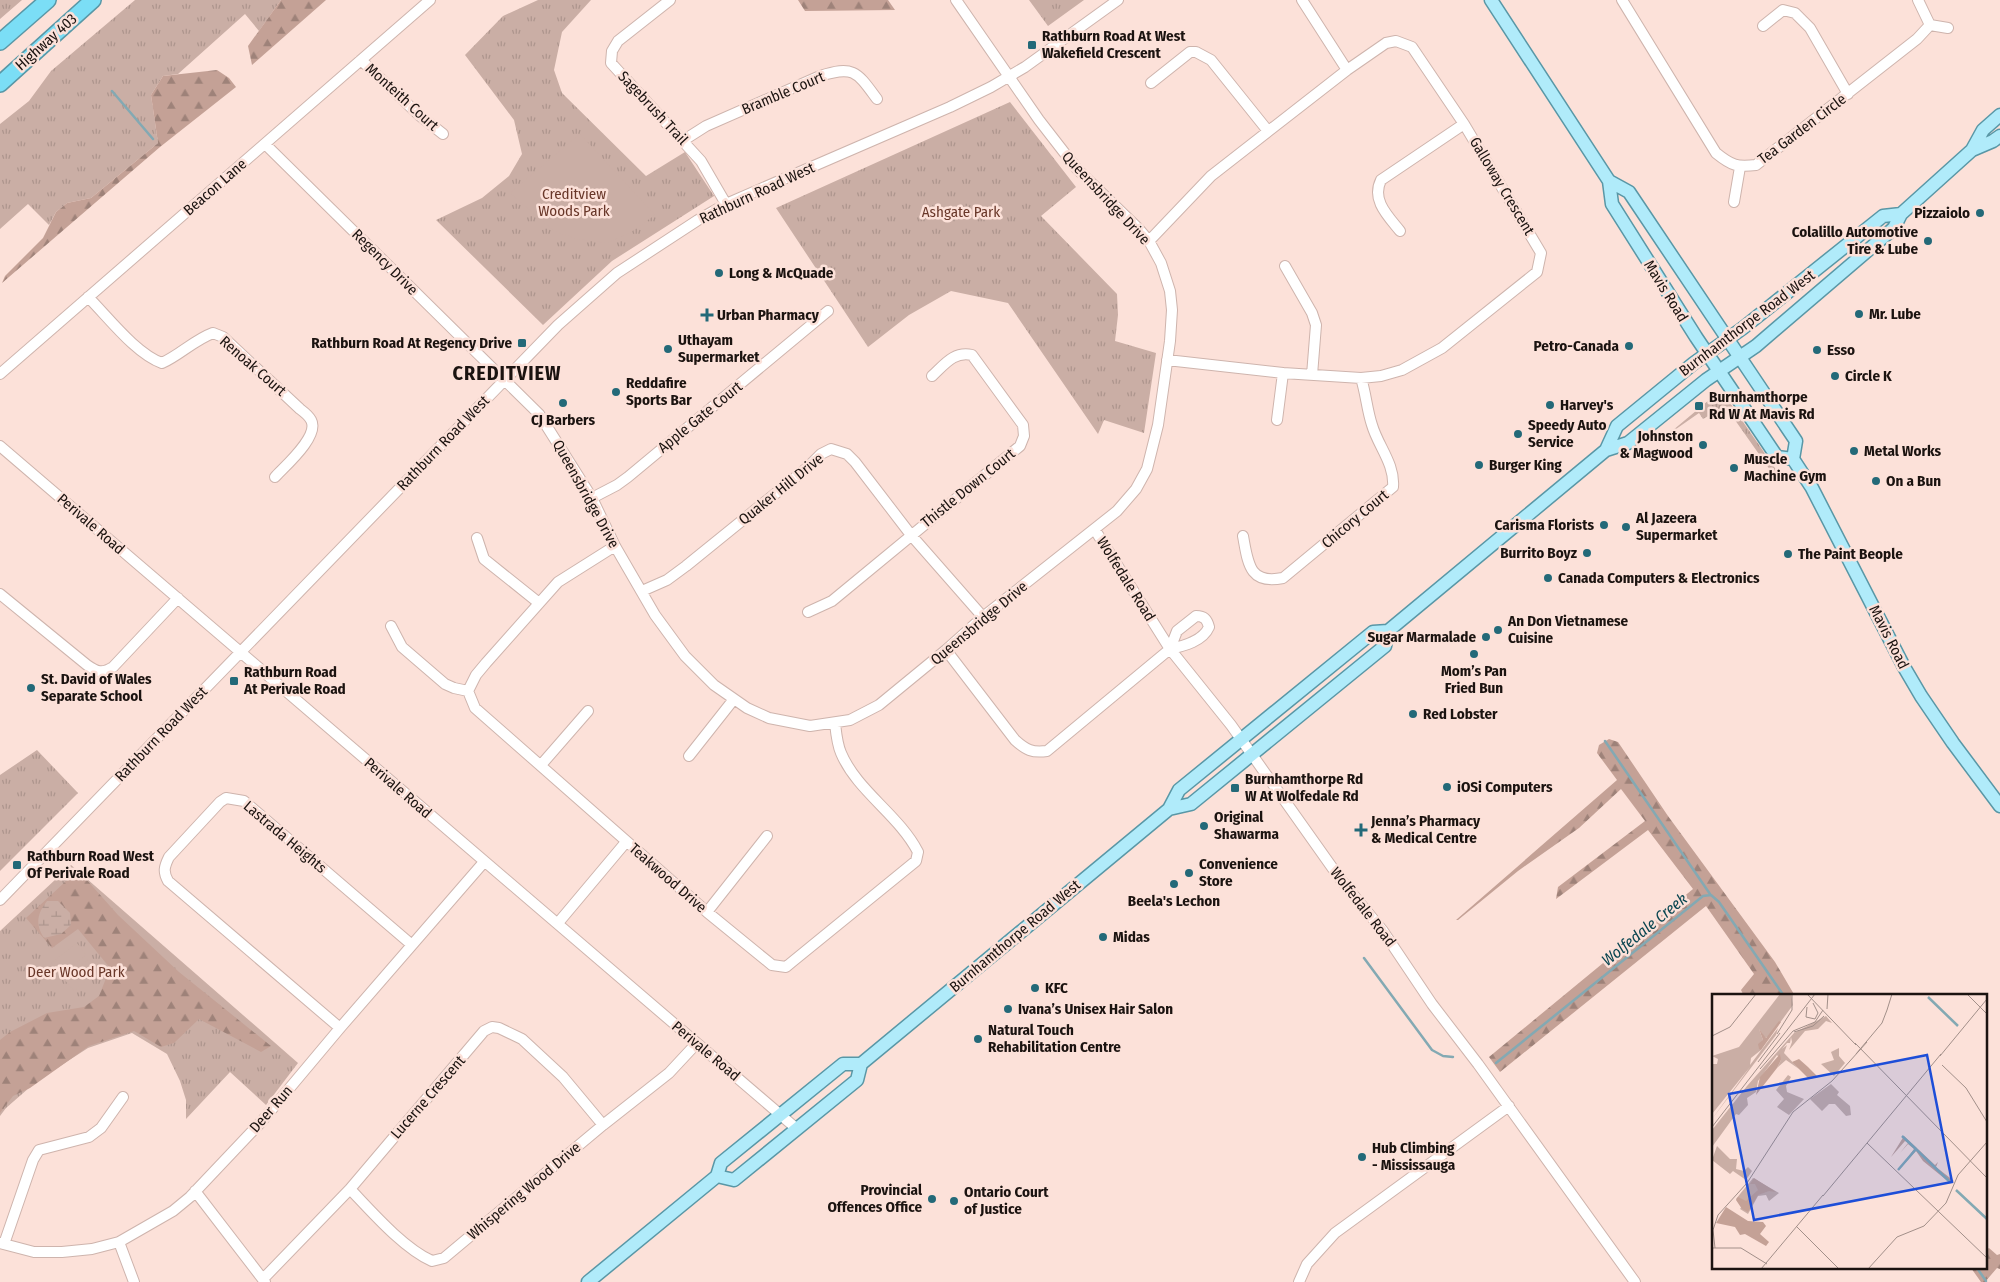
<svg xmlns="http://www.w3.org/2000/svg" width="2000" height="1282" font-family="'Fira Sans Condensed',sans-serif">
	<defs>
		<pattern id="grass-tufts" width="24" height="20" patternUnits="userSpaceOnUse" patternTransform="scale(1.25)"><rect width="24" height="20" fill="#caaea5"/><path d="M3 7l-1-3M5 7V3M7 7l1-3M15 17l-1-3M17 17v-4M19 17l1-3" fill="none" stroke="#ad958d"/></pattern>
		<pattern id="forest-firs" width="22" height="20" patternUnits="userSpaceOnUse" patternTransform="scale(1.25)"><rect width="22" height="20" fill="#c4a196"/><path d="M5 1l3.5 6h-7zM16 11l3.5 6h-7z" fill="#9e8279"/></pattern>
		<pattern id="wetland-marsh" width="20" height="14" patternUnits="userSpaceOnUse" patternTransform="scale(1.25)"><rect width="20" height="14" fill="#caaea5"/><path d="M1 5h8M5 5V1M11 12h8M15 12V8" fill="none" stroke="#ad958d"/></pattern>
	</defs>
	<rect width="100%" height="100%" fill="#fce1d9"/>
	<!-- grass -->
	<path fill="url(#grass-tufts)" d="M0 0H22L0 19Z
		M135 0H281L259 31 245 14 178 74 163 76 151 95 158 143 91 198 67 203 56 212 49 225 28 204 0 229V124L29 101 51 71Z
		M538 0H591L562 32 554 70 562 93 646 176 685 152 714 196 612 261 543 325 436 220 482 198 509 176 522 154 514 120 465 55 503 16Z
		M1029 0H1084L1048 26Z
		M1010 102 1076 187 1041 216 1117 294 1118 315 1115 341 1156 353 1144 433 1104 420 1098 434 1008 303 951 291 909 315 868 347 776 208Z
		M1716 397 1728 400 1779 474 1776 477 1770 476 1773 474 1730 413 1722 410 1721 415H1710L1703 419 1699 413 1666 436 1709 400Z
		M37 750 78 793 0 871V775Z
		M71 865 298 1063 266 1105 230 1072 186 1119V1100L180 1081 167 1054 132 1033 88 1048 37 1081 6 1108 0 1116V931Z"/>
	<!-- forest -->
	<path fill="url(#forest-firs)" d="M281 0H326L252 65 248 46Z
		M798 0H888L895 10 805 11Z
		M217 70 229 78 236 87 160 147 2 283 5 276 43 238 56 212 67 203 91 198 158 143 151 95 163 76Z
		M1609 739 1618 742 1668 816 1775 962 1795 996H1744L1741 990 1754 974 1706 906 1500 1072 1489 1057 1693 889 1648 830 1556 899 1558 887 1645 821 1621 789 1579 828 1518 871 1458 920H1456L1617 780 1597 753 1599 745Z
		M78 870 118 915 179 972 271 1046 261 1052 199 1019 174 1043 161 1047 134 1031 89 1046 30 1088 13 1096 0 1113V1040L10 1032 47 1013 84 1007 99 996 110 968 78 929 52 948 26 918Z
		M1989 1248 1997 1255 2000 1254V1269L1997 1268 1985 1282H1981L1971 1268H1986V1250Z"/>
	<!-- wetland -->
	<path fill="url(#wetland-marsh)" d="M47 901H58L70 913 71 925 61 934 44 938C35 924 37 914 47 901Z"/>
	<!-- garden -->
	<path fill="#caaea5" d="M580 134 655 215 631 232 607 243 577 239 554 231 510 193Z
		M77 943 86 955 61 975 51 963Z
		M89 959 99 970 74 991 64 979Z"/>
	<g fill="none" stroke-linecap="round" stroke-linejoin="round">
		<!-- stream -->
		<path stroke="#83a9b3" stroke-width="2.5" d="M112 91 153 139
			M1605 741 1710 894
			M1364 958 1432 1050 1443 1056 1453 1057
			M1496 1063 1703 896 1711 895 1719 902 1784 996
			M1977 1268 1986 1281"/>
		<defs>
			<path id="minor" d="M670 0 618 41 612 51 611 63 701 161 726 204
				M1302 0 1347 70
				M1622 0 1716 153C1732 166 1737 167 1756 165L1917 39 1930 25
				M1918 0 1930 25
				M1930 25 1948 28
				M1763 26 1783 10 1795 13 1810 28 1848 94
				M361 60 419 115 443 134
				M1151 83 1190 52H1196L1211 60 1268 131
				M684 140 706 126 820 76C854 65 857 72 877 99
				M265 144 539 414 592 498 615 546 655 615 685 656 714 685 747 708 769 718 810 726 850 720 879 705 946 650 983 617 1117 511 1136 489 1147 469 1158 425 1170 341 1172 310 1170 291 1161 263 1149 241 1138 228 1077 169 1039 120 956 0
				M1734 202 1740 167
				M1400 231C1388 216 1371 200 1381 180L1464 124
				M1149 241 1211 176 1347 70 1386 43 1396 41 1412 47 1464 124 1541 253 1537 272 1442 348 1402 370 1381 376 1361 378 1283 373 1167 360
				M1285 266 1312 313 1316 325 1312 375
				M88 297C108 317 136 354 162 363 180 355 194 340 213 333L223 337 300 409C304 412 309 416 311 420 320 436 285 466 275 477
				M0 374 430 0
				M1277 420 1283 373
				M0 446 797 1129
				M592 498 617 485 628 477 828 311
				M1095 530 1170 649 1231 725 1341 880 1383 931 1432 1004 1478 1064 1635 1282
				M1243 536C1248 563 1249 585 1283 578L1393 487C1395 464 1378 446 1372 425 1367 410 1366 394 1361 378
				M477 538 484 559 539 603
				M615 546 558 582 486 663 476 675 468 691 475 708 707 912 772 965 786 967 792 962 916 861 918 852C899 815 857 791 841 753 837 744 836 732 835 723
				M642 591 667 580 686 566 807 468 821 454 831 449 847 454 855 462 911 535 983 617
				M0 594 87 665C97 672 102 674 113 667L178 598
				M808 612 832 601 1020 446 1024 436 1023 425 972 355C954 351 945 364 932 376
				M391 626 402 647 445 684 454 688 468 691
				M946 650 1015 740C1026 750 1032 753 1047 751L1170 649C1184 646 1203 641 1209 627 1207 619 1204 616 1196 616L1177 631 1170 649
				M689 756 734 699
				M541 765 588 711
				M0 900 558 325 617 273 698 220 726 204 950 107 991 87 1025 67 1118 0
				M707 912 767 836
				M558 923 626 842
				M340 1028 168 881C163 872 164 867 169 857L220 802 226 798 244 801 412 945
				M350 1189C371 1211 403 1248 432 1261L444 1258 603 1125 669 1073 696 1044
				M195 1191 265 1282
				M119 1242 134 1282
				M0 1243 34 1252H62L92 1249 119 1242 173 1211 190 1197 262 1121 340 1028 484 862
				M4 1244 33 1160 39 1150 89 1137 101 1128 123 1097
				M263 1279 350 1189 484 1031 492 1027 499 1028 522 1039 563 1077 603 1125
				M1299 1282 1307 1264 1335 1233 1509 1106"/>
			<path id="major" d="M1491 0 1609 181 1629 192 1796 441 1793 459 1812 488 1904 667 1921 696 1953 743 2000 806
				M1972 150 1993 141 2000 136
				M1609 181 1612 204 1696 337 1777 457 1793 459
				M1606 450 1617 426 1694 363 1743 328 1883 216 1901 214
				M1169 809 1191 804 1385 646 1388 631
				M717 1176 734 1180 857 1080 861 1064 1169 809 1179 790 1373 632 1388 631 1606 450 1628 443 1706 380 1756 346 1894 228 1901 214 1972 150 1983 130 2000 115
				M588 1282 717 1176 721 1163 843 1064H861"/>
			<path id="highway" d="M0 42 48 0
				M0 84 93 0"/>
		</defs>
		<!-- minor casing -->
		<use href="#minor" stroke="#ceb4ad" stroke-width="12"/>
		<!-- major casing -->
		<use href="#major" stroke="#5997a6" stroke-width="15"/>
		<!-- highway casing -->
		<use href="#highway" stroke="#5997a6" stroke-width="18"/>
		<!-- minor -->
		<use href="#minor" stroke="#fff" stroke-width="10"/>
		<!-- major -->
		<use href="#major" stroke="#b0ebfa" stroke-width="12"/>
		<!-- highway -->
		<use href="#highway" stroke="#7bdef6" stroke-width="15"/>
	</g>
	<!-- markers -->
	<g fill="#236978" stroke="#fce1d9" stroke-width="2">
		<rect x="1027" y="40" width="10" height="10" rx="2.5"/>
		<circle cx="1980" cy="213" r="5"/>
		<circle cx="1928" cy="241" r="5"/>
		<circle cx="719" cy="273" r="5"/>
		<circle cx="1859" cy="314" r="5"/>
		<path d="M704.5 307.5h5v5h5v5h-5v5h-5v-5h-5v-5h5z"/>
		<rect x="517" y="338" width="10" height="10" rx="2.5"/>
		<circle cx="1629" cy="346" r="5"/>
		<circle cx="668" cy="349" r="5"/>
		<circle cx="1817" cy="350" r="5"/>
		<circle cx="1835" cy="376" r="5"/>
		<circle cx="616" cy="392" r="5"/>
		<circle cx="563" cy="403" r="5"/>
		<circle cx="1550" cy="405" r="5"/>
		<rect x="1694" y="401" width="10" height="10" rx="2.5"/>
		<circle cx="1518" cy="434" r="5"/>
		<circle cx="1703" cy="445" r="5"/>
		<circle cx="1854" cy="451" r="5"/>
		<circle cx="1479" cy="465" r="5"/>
		<circle cx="1734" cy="468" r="5"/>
		<circle cx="1876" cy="481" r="5"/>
		<circle cx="1604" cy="525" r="5"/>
		<circle cx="1626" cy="527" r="5"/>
		<circle cx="1587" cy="553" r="5"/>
		<circle cx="1788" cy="554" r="5"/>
		<circle cx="1548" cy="578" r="5"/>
		<circle cx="1498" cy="630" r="5"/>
		<circle cx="1486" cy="637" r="5"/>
		<circle cx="1474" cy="654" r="5"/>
		<rect x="229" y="676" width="10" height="10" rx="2.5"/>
		<circle cx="31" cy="688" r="5"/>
		<circle cx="1413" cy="714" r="5"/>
		<circle cx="1447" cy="787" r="5"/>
		<rect x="1230" y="783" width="10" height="10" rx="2.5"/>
		<circle cx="1204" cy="826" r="5"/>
		<path d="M1358.5 822.5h5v5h5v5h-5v5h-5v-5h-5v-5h5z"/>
		<rect x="12" y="860" width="10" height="10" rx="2.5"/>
		<circle cx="1189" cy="873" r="5"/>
		<circle cx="1174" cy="884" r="5"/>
		<circle cx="1103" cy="937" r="5"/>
		<circle cx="1035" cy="988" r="5"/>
		<circle cx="1008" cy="1009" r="5"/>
		<circle cx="978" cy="1039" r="5"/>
		<circle cx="1362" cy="1157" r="5"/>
		<circle cx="932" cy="1199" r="5"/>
		<circle cx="954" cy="1201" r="5"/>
	</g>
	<g text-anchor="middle" stroke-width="5" stroke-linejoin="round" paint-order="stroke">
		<!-- poi labels -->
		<g font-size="15" font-weight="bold" fill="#1b1310" stroke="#fce1d9" text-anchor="start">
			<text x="1042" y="41">Rathburn Road At West<tspan x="1042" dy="17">Wakefield Crescent</tspan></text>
			<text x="1970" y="218" text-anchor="end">Pizzaiolo</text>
			<text x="1918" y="237" text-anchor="end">Colalillo Automotive<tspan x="1918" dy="17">Tire &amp; Lube</tspan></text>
			<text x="729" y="278">Long &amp; McQuade</text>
			<text x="1869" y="319">Mr. Lube</text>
			<text x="717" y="320">Urban Pharmacy</text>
			<text x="678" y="345">Uthayam<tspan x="678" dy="17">Supermarket</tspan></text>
			<text x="512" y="348" text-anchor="end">Rathburn Road At Regency Drive</text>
			<text x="1619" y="351" text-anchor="end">Petro-Canada</text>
			<text x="1827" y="355">Esso</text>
			<text x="1845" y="381">Circle K</text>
			<text x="626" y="388">Reddafire<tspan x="626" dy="17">Sports Bar</tspan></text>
			<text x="1709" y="402">Burnhamthorpe<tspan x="1709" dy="17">Rd W At Mavis Rd</tspan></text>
			<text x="1560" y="410">Harvey's</text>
			<text x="563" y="425" text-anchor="middle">CJ Barbers</text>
			<text x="1528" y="430">Speedy Auto<tspan x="1528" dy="17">Service</tspan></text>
			<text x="1693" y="441" text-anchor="end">Johnston<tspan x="1693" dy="17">&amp; Magwood</tspan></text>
			<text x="1864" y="456">Metal Works</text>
			<text x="1744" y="464">Muscle<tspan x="1744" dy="17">Machine Gym</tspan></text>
			<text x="1489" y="470">Burger King</text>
			<text x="1886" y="486">On a Bun</text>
			<text x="1636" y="523">Al Jazeera<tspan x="1636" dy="17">Supermarket</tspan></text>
			<text x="1594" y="530" text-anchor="end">Carisma Florists</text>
			<text x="1577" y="558" text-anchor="end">Burrito Boyz</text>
			<text x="1798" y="559">The Paint Beople</text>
			<text x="1558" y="583">Canada Computers &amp; Electronics</text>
			<text x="1508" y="626">An Don Vietnamese<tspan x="1508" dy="17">Cuisine</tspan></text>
			<text x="1476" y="642" text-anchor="end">Sugar Marmalade</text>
			<text x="1474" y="676" text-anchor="middle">Mom’s Pan<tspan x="1474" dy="17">Fried Bun</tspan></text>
			<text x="244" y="677">Rathburn Road<tspan x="244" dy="17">At Perivale Road</tspan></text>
			<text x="41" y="684">St. David of Wales<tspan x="41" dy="17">Separate School</tspan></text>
			<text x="1423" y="719">Red Lobster</text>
			<text x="1245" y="784">Burnhamthorpe Rd<tspan x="1245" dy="17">W At Wolfedale Rd</tspan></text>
			<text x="1457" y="792">iOSi Computers</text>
			<text x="1214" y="822">Original<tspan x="1214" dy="17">Shawarma</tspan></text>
			<text x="1371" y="826">Jenna’s Pharmacy<tspan x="1371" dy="17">&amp; Medical Centre</tspan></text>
			<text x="27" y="861">Rathburn Road West<tspan x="27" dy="17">Of Perivale Road</tspan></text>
			<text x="1199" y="869">Convenience<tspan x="1199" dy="17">Store</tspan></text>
			<text x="1174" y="906" text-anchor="middle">Beela's Lechon</text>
			<text x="1113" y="942">Midas</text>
			<text x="1045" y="993">KFC</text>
			<text x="1018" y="1014">Ivana’s Unisex Hair Salon</text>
			<text x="988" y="1035">Natural Touch<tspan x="988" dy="17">Rehabilitation Centre</tspan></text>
			<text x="1372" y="1153">Hub Climbing<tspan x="1372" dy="17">- Mississauga</tspan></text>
			<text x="922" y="1195" text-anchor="end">Provincial<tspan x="922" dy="17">Offences Office</tspan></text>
			<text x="964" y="1197">Ontario Court<tspan x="964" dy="17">of Justice</tspan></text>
		</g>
		<!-- street labels -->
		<g font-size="15" fill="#1b1310" stroke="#fce1d9">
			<text transform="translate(46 42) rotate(-42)" y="5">Highway 403</text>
			<text transform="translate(783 93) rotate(-23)" y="5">Bramble Court</text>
			<text transform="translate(402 97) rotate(42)" y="5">Monteith Court</text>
			<text transform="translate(653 108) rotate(47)" y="5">Sagebrush Trail</text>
			<text transform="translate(1802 129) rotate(-37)" y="5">Tea Garden Circle</text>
			<text transform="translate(1502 186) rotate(59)" y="5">Galloway Crescent</text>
			<text transform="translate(215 187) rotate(-41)" y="5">Beacon Lane</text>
			<text transform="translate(757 193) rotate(-25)" y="5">Rathburn Road West</text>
			<text transform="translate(1106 198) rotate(47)" y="5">Queensbridge Drive</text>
			<text transform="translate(385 262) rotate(45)" y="5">Regency Drive</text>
			<text transform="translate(1666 291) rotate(58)" y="5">Mavis Road</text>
			<text transform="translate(1747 323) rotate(-37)" y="5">Burnhamthorpe Road West</text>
			<text transform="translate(253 366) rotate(41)" y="5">Renoak Court</text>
			<text transform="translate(700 417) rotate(-39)" y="5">Apple Gate Court</text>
			<text transform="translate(443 443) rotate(-46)" y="5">Rathburn Road West</text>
			<text transform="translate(968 488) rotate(-39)" y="5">Thistle Down Court</text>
			<text transform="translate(781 489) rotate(-39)" y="5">Quaker Hill Drive</text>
			<text transform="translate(586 494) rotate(61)" y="5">Queensbridge Drive</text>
			<text transform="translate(1355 519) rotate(-40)" y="5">Chicory Court</text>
			<text transform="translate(91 524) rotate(41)" y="5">Perivale Road</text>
			<text transform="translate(1126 579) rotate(58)" y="5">Wolfedale Road</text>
			<text transform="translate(979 623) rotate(-40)" y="5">Queensbridge Drive</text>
			<text transform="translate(1889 637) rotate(63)" y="5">Mavis Road</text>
			<text transform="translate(161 734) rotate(-46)" y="5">Rathburn Road West</text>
			<text transform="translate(398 788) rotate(41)" y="5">Perivale Road</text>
			<text transform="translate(285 837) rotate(40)" y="5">Lastrada Heights</text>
			<text transform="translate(668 878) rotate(41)" y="5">Teakwood Drive</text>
			<text transform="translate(1363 907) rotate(52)" y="5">Wolfedale Road</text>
			<text transform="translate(1015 936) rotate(-40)" y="5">Burnhamthorpe Road West</text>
			<text transform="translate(706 1051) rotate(40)" y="5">Perivale Road</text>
			<text transform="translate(428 1097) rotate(-49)" y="5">Lucerne Crescent</text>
			<text transform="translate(271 1109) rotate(-49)" y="5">Deer Run</text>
			<text transform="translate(524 1191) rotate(-40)" y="5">Whispering Wood Drive</text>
		</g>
		<!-- park labels -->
		<g font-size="15" fill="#693729" stroke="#fce1d9">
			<text x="574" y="199">Creditview<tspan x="574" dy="17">Woods Park</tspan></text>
			<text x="961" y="217">Ashgate Park</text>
			<text x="76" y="977">Deer Wood Park</text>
		</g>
		<!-- water labels -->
		<g font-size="16" font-style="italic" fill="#0a4651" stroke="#fce1d9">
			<text transform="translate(1644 929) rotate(-39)" y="6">Wolfedale Creek</text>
		</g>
		<!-- district labels -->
		<g font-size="20" font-weight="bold" letter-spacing="1" fill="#1b1310" stroke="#fce1d9">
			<text x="507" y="380">CREDITVIEW</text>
		</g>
	</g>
	<!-- overview -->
	<g transform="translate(1712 994)">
		<rect width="275" height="275" fill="#fce1d9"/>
		<path d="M68 0H79L81 11 59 41 53 44 47 35 51 46 49 56 39 64 38 71 66 34 64 41 0 125 38 73 0 120V70H5L6 65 0 62 27 53ZM114 22 120 29 114 27 106 35 93 37 77 56 80 48 79 43 78 49H75L70 55 75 51 72 59 87 75 74 66 65 74 69 66 65 61 46 87 44 98 35 104 36 111 27 121 24 120 0 153V136L35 92 82 39ZM127 54V62L133 69 122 82 109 70 122 66 119 58ZM76 81 79 83 74 92 75 98 92 105 77 121 65 113 72 105 64 96ZM119 90 127 98 125 101 138 112 139 121 134 122 123 110H117L110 117 98 105ZM5 152 18 165H25L24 175 32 177 36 173 40 177 34 186 21 177 18 180 0 166ZM41 184 67 199 57 207 54 201 46 202 36 220 28 215 30 212 24 205Z" fill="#caaea5"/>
		<path d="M67 27 69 28 49 56 47 55 46 50 51 46 47 35 54 44ZM68 60 69 66 65 74 44 101 48 83ZM87 65 96 73 106 83 97 85 80 68ZM192 142 223 171 226 168 224 173 242 187 238 189 211 167 204 157 186 177 202 155 196 150 188 159 196 149 193 147 179 163ZM42 184 64 198 57 197 46 201 36 218 30 215 24 206 26 203 34 207 46 196 43 190H38ZM14 213 36 227 51 228 54 232 48 240 57 248 54 252 33 240 28 241 23 233 4 229Z" fill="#c4a196"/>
		<path fill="none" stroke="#83a9b3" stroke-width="2.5" d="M216 3 246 32M190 142 204 155M186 176 204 155 238 188M244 196 275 225"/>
		<path fill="none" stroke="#a28f89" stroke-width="1" d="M95 0 144 51M255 0 275 20M95 13 94 23 103 25 106 19 101 9M115 15 116 0M175 16 180 0M82 38 101 32 112 22M65 40 80 16V0M0 42 18 33 44 0M143 49 275 184M144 60 170 29 175 16M228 62 275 5M46 68 68 39M230 71 254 94 275 128M48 75 81 37 103 28 111 16M0 133 103 0M155 149 275 264M111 202 229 60M94 242 84 232 127 275M0 254H29L55 270M3 254 1 236 6 221 35 189 81 118 120 87 155 48M49 275 111 201M156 275 185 243 212 232 234 209 246 181 275 148"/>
		<path fill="#1d4ed8" fill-opacity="0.15" stroke="#1d4ed8" stroke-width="2.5" d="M215 61 240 188 42 226 17 100Z"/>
		<rect width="275" height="275" fill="none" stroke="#1b1310" stroke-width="2.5"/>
	</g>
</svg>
